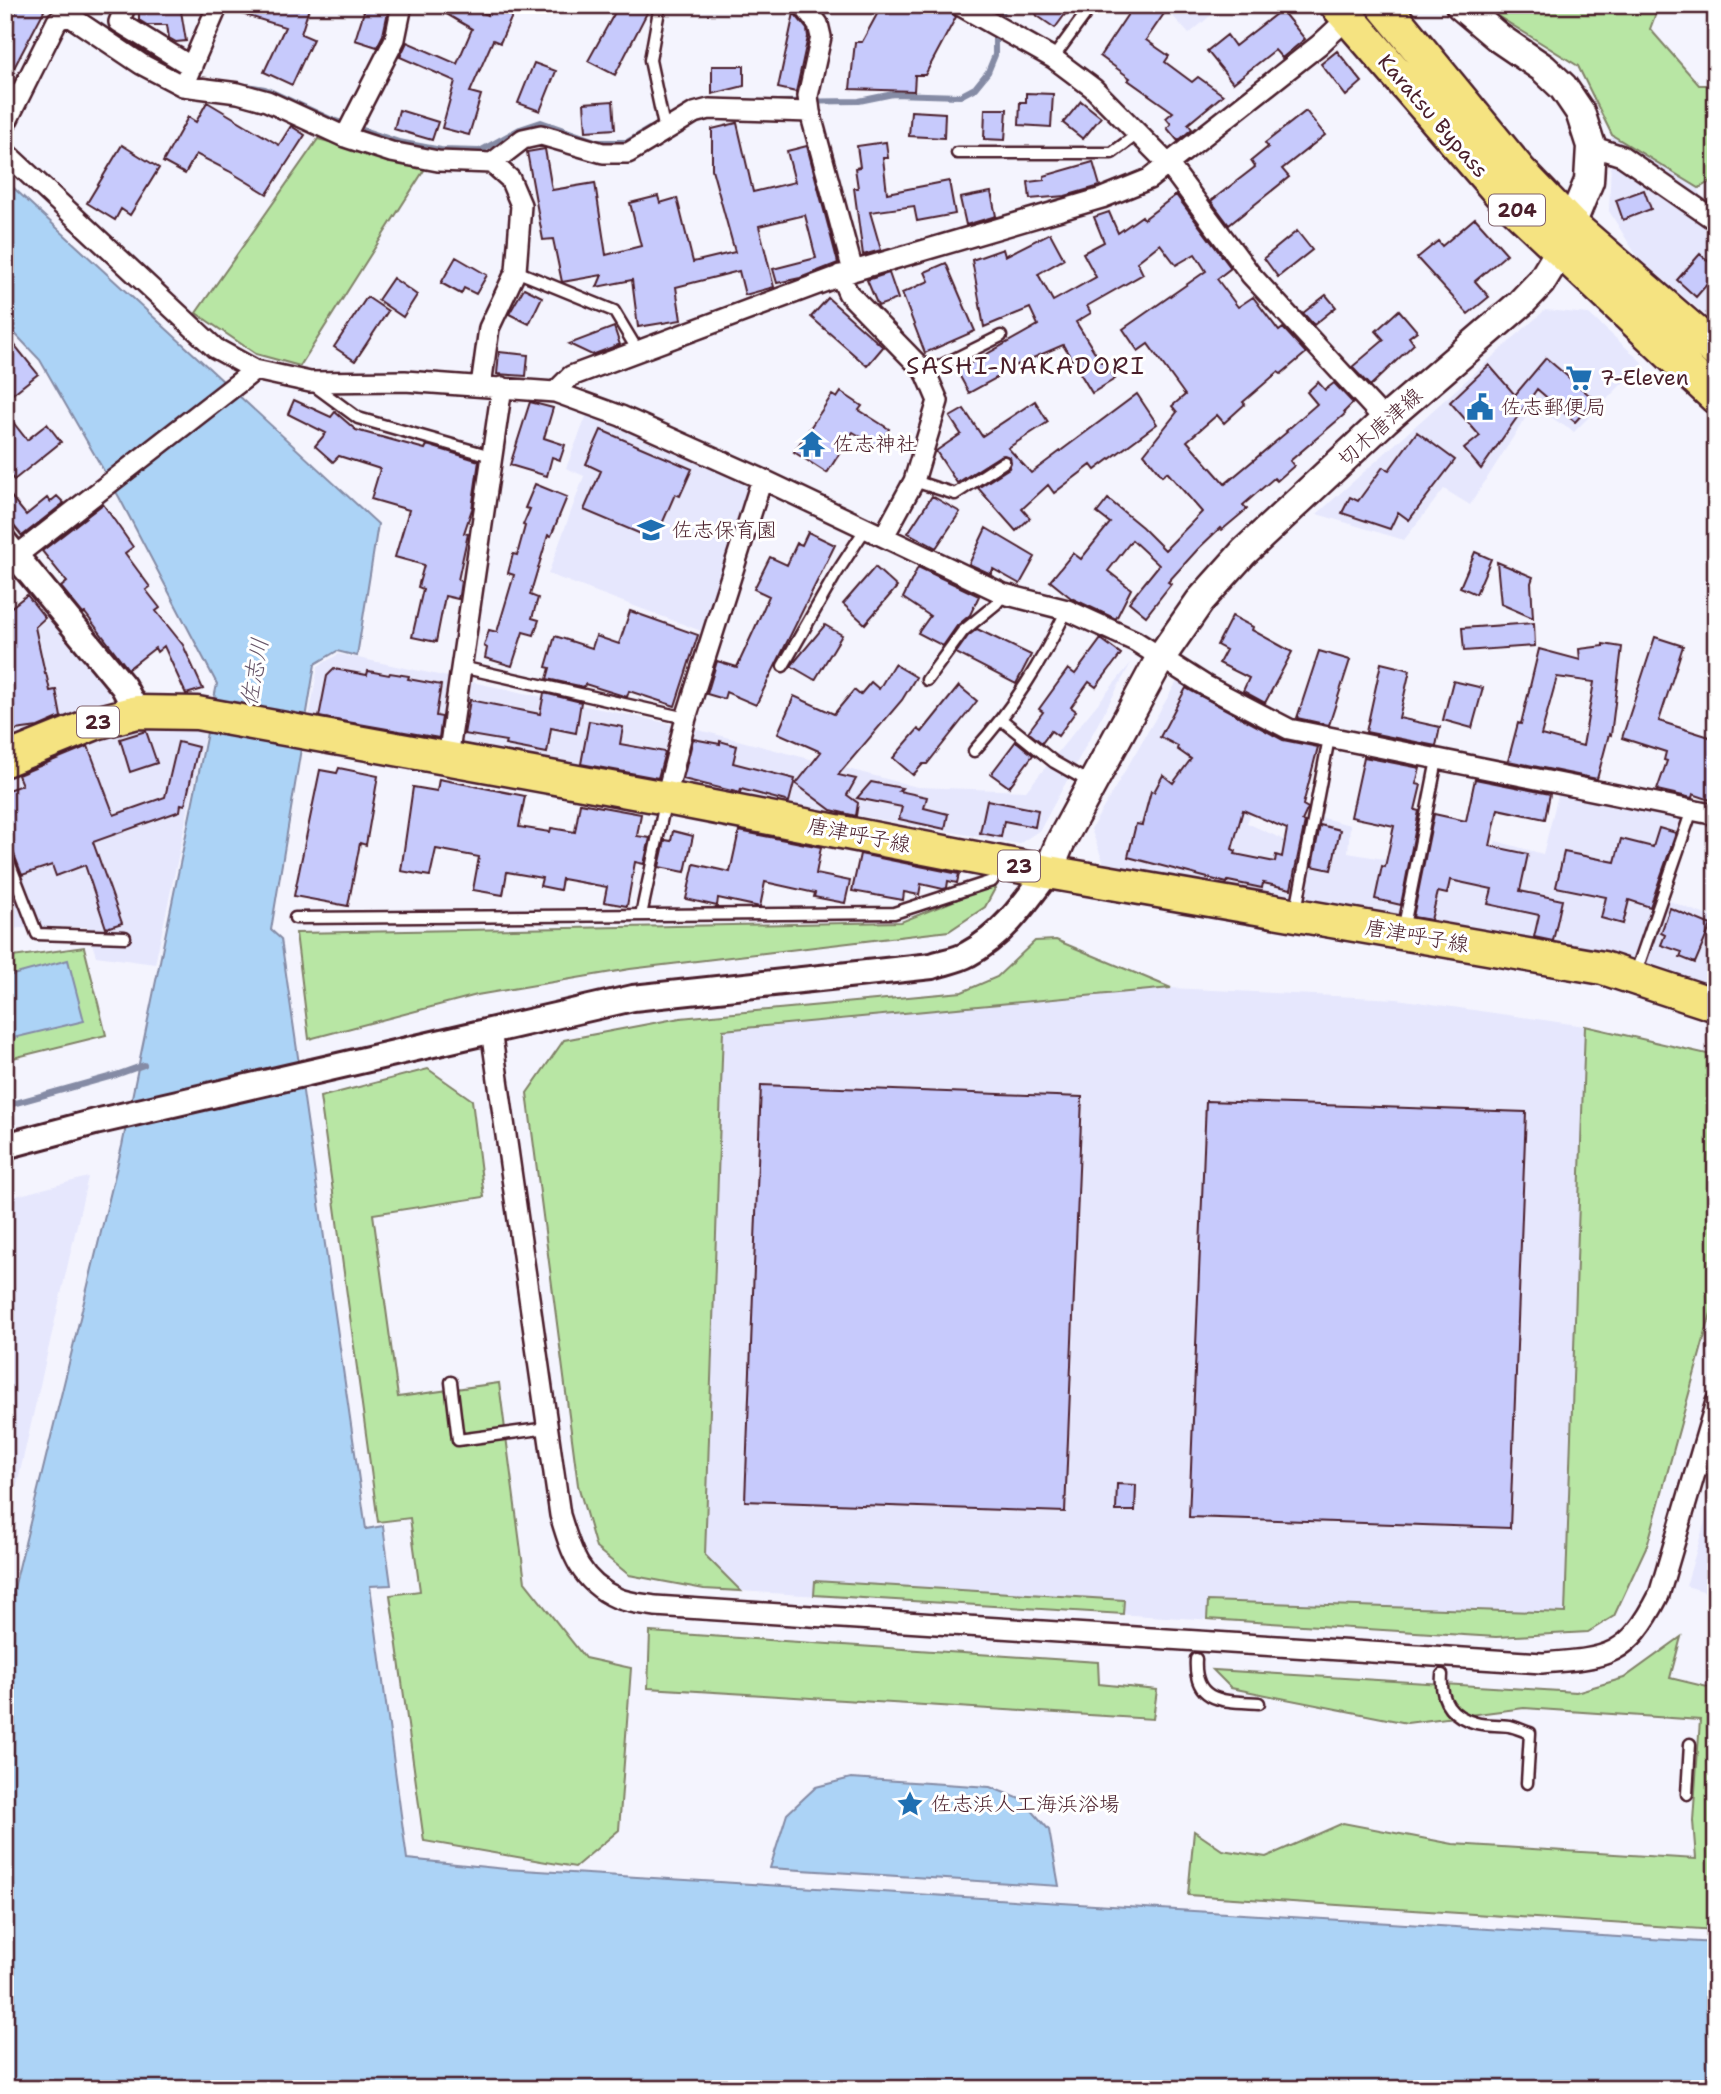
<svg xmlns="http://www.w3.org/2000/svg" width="1721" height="2094" font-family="'Shantell Sans','Klee One',sans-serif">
	<rect width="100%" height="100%" fill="#f4f4fe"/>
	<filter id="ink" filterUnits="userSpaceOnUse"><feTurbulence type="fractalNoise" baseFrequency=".0143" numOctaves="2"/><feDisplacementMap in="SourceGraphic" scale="14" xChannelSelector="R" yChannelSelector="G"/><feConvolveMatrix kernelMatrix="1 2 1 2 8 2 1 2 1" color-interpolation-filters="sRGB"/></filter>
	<g filter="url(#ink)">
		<!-- built -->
		<path fill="#e6e7fd" d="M1163 5H1223L1189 34Z
			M1612 135 1699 188 1708 249 1716 257V324L1638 258 1609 211Z
			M1545 310 1589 314 1643 363 1574 432 1533 406 1470 505 1444 489 1404 540 1317 514Z
			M588 412 752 486 704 632 548 574 584 476 566 468Z
			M52 616 112 690 104 706 5 747V650Z
			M339 654 695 729 917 787 1026 791 1131 663 1040 830 1019 844 309 719 318 666Z
			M1179 678 1283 732 1247 823 1309 851 1315 816 1350 825 1348 853 1420 865 1425 833 1492 848 1496 841 1543 854 1560 787 1697 816 1667 900 1716 919V987L1689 977 1610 957 1104 864 1091 829Z
			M144 722 206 728 155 964 96 956 87 927 19 928 5 931V768Z
			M1171 988 1397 999 1585 1026 1565 1634 1496 1637 704 1589 723 1030Z
			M88 1177 5 1537V1199Z
			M1716 1484V1595L1686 1586Z"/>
		<!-- green -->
		<path fill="#b8e6a4" stroke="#818268" stroke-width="2" d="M1480 5H1659L1650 29 1699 85H1716V178L1699 188 1612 135 1578 66Z
			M318 139 426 167 300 366 256 354 196 313Z
			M998 883 985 907 949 931 630 969 477 995 309 1039 296 933 901 922Z
			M1056 940 1171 988 723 1030 705 1555 741 1591 704 1589 629 1575 596 1548 578 1485 527 1093 564 1040 680 1018 962 992 997 977 1035 941Z
			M84 947 106 1035 5 1060V958Z
			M1585 1026 1716 1056V1295L1648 1543 1614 1616 1588 1632 1496 1637 1207 1619 1208 1601 1565 1613Z
			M428 1069 472 1100 484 1197 373 1214 398 1397 499 1383 525 1582 585 1658 631 1668 619 1830 575 1867 424 1841 390 1595 420 1591 410 1518 378 1522 320 1097Z
			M815 1581 1124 1600 1123 1614 814 1595Z
			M650 1632 1098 1662 1099 1684 1157 1690 1153 1719 648 1688Z
			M1681 1637 1670 1678 1716 1689V1930L1188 1895 1194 1831 1222 1850 1266 1857 1343 1823 1453 1844 1696 1859 1693 1821 1700 1720 1524 1708 1407 1723 1231 1688 1213 1670 1576 1692 1624 1678Z"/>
		<!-- water -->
		<path fill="#acd3f6" stroke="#858ba5" stroke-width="2" d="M5 180 378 524 357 656 337 651 315 664 271 930 281 939 366 1529 383 1526 391 1585 370 1586 407 1859 506 1869 1716 1943V2089H5V1625L122 1146 217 684 119 497 40 360 5 323Z
			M68 960 84 1021 5 1040V977Z
			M851 1778 990 1787 1023 1800 1049 1830 1059 1886 770 1868 787 1814 816 1787Z"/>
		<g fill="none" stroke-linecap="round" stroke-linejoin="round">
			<!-- stream -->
			<path stroke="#858ba5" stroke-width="6" d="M58 9 59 5
				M83 15 181 75
				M247 86 265 89 330 119 399 142 441 150 480 151 520 129 541 122 598 142H627L649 129
				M776 102 859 101 893 94 960 96 975 88 988 72 995 55V30L1005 5
				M5 1106 116 1075 144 1065"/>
		</g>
		<!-- building -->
		<path fill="#c7cafc" stroke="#4a1f2b" stroke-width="2" fill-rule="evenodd" d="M19 5H47L5 85V31Z
			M139 5H180L186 41 176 42 169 38 167 25H147L139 20Z
			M230 5H310L301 34 313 39 292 85 264 72 285 27 229 10Z
			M366 5 389 7 383 35 377 47 355 40Z
			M431 5H470L487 15 491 5H517L500 43 493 40 470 92 481 95 469 135 442 128 455 81 400 57 407 42 457 64 472 29Z
			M619 5H651L615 75 588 61Z
			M882 5H944L956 17 925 75H915L914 91 850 89 855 42H862Z
			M1042 5H1055L1066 13 1055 28 1036 15Z
			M1134 5H1170L1146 40 1169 56 1165 62 1192 82 1198 77 1223 95 1188 124 1192 129 1178 141 1167 128 1171 124 1166 118 1173 112 1128 80 1130 78 1100 56Z
			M1281 10 1305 39 1282 58 1275 50 1233 83 1207 51 1227 35 1235 46Z
			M794 13 807 29 808 37 796 92 778 88Z
			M1337 51 1362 82 1346 96 1321 64Z
			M534 63 556 71 540 111 518 103Z
			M712 66H744V86L712 94Z
			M1026 93 1053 94 1051 127 1019 125 1020 102H1026Z
			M613 101 615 129 586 131 584 103Z
			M1081 101 1101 117 1083 139 1063 123Z
			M207 102 279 145 291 126 305 135 267 194 229 171 196 154 185 174 163 162 188 117 196 122Z
			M985 109H1007L1005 140 984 139Z
			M399 110 438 122 432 140 394 129Z
			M911 111 945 113 944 138 909 136Z
			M1306 111 1325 135 1282 169 1289 177 1229 225 1211 201 1255 167 1251 161 1268 147 1265 143Z
			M737 123 753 192 795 182 787 151 807 146 838 263 800 278 777 283 773 269 816 258 805 215 759 226 774 287 745 295 739 271 676 287 681 320 638 327 632 280 597 287 602 275 562 282 553 239 543 240 527 152 545 149 552 190 595 183 606 255 641 246 630 203 658 196 660 203 677 198 693 262 735 252 712 169V129Z
			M886 142 888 158H883L887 193 949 181 955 214 917 221 914 206 870 212 881 250 863 255 854 188H858L855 168 860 167 857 146Z
			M122 145 159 168 130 215 121 209 115 220 87 203Z
			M1093 162 1100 186 1065 196 1030 199 1028 182 1044 180V176Z
			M1644 190 1651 209 1623 220 1616 200Z
			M991 192 996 216 966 225 960 198Z
			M1176 195 1231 268 1217 279 1238 307 1253 297 1279 331 1283 328 1306 353 1281 374 1278 372 1243 402 1245 404 1224 423 1217 415 1187 441 1225 484 1287 432 1286 431 1317 404 1307 392 1318 382 1325 390 1334 383 1353 403 1344 412 1345 414 1290 461 1294 466 1277 481 1274 478 1243 505 1247 509 1222 530 1220 528 1198 549 1168 582 1171 584 1146 616 1129 602 1159 565 1132 540 1108 571 1131 589 1116 619 1071 598 1050 581 1073 553 1081 559 1110 523 1097 513 1108 499 1142 527 1165 550 1202 512 1167 472 1162 476 1144 454 1177 412 1172 406 1185 395 1148 344 1138 351 1123 329 1206 271 1195 254 1176 265 1160 244 1137 262 1143 274 1087 306 1091 313 1076 322 1101 362 1104 361 1115 379 1092 393 1063 345 998 373 1000 376 969 393 957 371 1038 325 1030 308 984 327 972 260 1003 249 1005 256 1050 233 1064 259 1038 274 1053 301 1096 277 1083 253 1104 242 1094 217 1109 212 1118 233 1142 216 1144 219Z
			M1475 218 1507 254 1475 281 1489 297 1468 314 1417 258 1438 241 1442 246Z
			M1297 231 1312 250 1278 277 1264 258Z
			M1700 254 1716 268V274L1696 297 1677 280Z
			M456 257 487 275 476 294 464 288 461 294 441 283Z
			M946 263 975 331 925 353 902 293 929 281 925 272Z
			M889 273 898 299 878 306 867 280Z
			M393 278 417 295 403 317 378 300Z
			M524 288 542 297 529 324 509 314Z
			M1326 295 1336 307 1314 325 1303 313Z
			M367 297 388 311 355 361 334 347Z
			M828 298 883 347 867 366 811 317Z
			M1399 310 1417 331 1409 337 1414 344 1370 386 1352 367 1384 340 1376 331Z
			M614 327 620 345H618L592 355 569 344Z
			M5 333 38 374 5 400Z
			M499 352 528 355 526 376 497 374Z
			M1546 358 1595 400 1575 422 1537 389 1481 469 1464 449 1480 436 1450 402 1489 365 1515 395Z
			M841 392 862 406 859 410 889 429 878 447 853 432 827 473 794 452 832 395 837 398Z
			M1137 394 1157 424 1095 470 1091 465 1054 493 1048 485 1022 509 1030 518 1016 531 978 488 1009 468 1011 462 1010 457 1004 455 1000 456 957 483 936 451 961 434 950 417 964 409 982 436 1035 401 1048 422 1008 448 1031 473Z
			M294 400 331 417 335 412 356 430 425 449 427 445 479 461 472 509 464 533 468 534 458 580 461 581 459 595 458 599 445 596 436 642 412 637 423 589 418 587 424 565 395 557 409 510 371 499 380 469 339 456 333 462 315 446 326 433 288 414Z
			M530 402 553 408 544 438 565 445 560 460 552 457 547 476 510 465Z
			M5 412 27 440 47 424 61 442 14 480 5 470Z
			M601 430 692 469 680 496 675 494 655 540 584 510 601 471 586 464Z
			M1417 432 1455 460 1409 520 1398 512 1390 529 1342 513 1350 497 1358 501 1383 467 1389 470Z
			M535 484 567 497 551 536 548 535 530 595 538 598 532 618 539 620 534 635 523 632 512 666 485 658 487 648 484 646 489 630 497 632 514 575 508 573 513 554 517 555 525 526 523 525 530 509 525 508Z
			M5 489 26 515 47 498 50 502 57 496 64 503 22 536 5 515Z
			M932 496 960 512 936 548 908 533Z
			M103 504 133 547 125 553 150 587 146 590 160 608 156 611 183 645 203 689 186 694 164 646 157 652 155 648 128 669 85 613 83 614 61 587 67 582 42 551Z
			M986 528 1035 557 1020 584 993 569 991 574 969 564Z
			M808 532 835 545 756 705 726 692 724 699 707 694 717 661 737 667 754 630 769 596 754 589 770 557 787 565 797 543 802 545Z
			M1475 552 1491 559 1476 594 1460 587Z
			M1497 562 1533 577 1531 583 1533 618 1501 604Z
			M875 567 897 587 865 624 843 604Z
			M918 567 979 596 970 615 957 626 943 646 918 633 930 616 903 598Z
			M27 595 45 618 35 627 45 673H46L50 691 56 690 61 717 38 727 8 731 5 717V612Z
			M630 611 698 635 675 706 629 691 627 697 585 684 584 687 547 679 550 668 546 667 555 636 592 648 596 636 619 644Z
			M1232 616 1253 627 1252 630 1292 652 1265 703 1243 691 1249 678 1219 663 1226 650 1217 645Z
			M1534 623 1535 646 1464 651 1462 628Z
			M825 625 842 635 815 680 791 666Z
			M977 629 1031 655 1016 684 956 653 968 636Z
			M1655 637 1683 646 1659 721 1716 739V802L1693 794 1692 798 1657 790 1667 761 1664 760 1666 752 1622 738Z
			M1101 639 1121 654 1096 687 1089 682 1071 707 1076 711 1058 736 1051 731 1042 743 1028 732 1043 712 1039 709 1068 669 1075 674Z
			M1603 644 1622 647 1611 735 1609 734 1597 779 1508 761 1518 723 1521 724 1539 649 1580 660 1579 649 1603 646ZM1557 677 1594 682 1583 746 1541 735Z
			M1319 651 1350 660 1329 725 1297 718Z
			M1381 663 1410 670 1399 718 1440 727 1436 746 1366 732Z
			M894 664 916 677 902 700 838 775 856 779 847 795 858 803 856 816 831 810 796 784 821 752 778 733 794 696 834 714 854 690 860 695 871 682 879 689Z
			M334 669 367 675 368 671 389 675 390 673 409 676 408 679 441 685 436 716 442 717 439 738 319 717 327 676Z
			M1453 681 1483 688 1472 728 1443 720Z
			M959 686 977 701 927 764H923L913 775 893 758 918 729 922 732Z
			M1186 688 1283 740 1318 747 1303 805 1308 808 1302 821 1305 822 1291 889 1263 883 1262 888 1228 881 1227 883 1128 857 1136 824 1142 825 1151 791 1154 792 1163 775 1173 783 1191 759 1177 749 1178 746 1160 737ZM1243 810 1287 829 1282 857 1276 855 1275 862 1235 854 1236 851 1232 849Z
			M544 693 581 702 576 733 551 728 547 753 505 745 506 741 464 734 470 700 540 714Z
			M589 721 623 727 620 744 665 752 658 778 581 764Z
			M146 731 157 763 130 772 120 739Z
			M693 739 720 744V741L737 746 733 763 795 779 789 802 741 789 740 793 683 779Z
			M1016 741 1033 755 1009 787 991 774Z
			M178 742 198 747 185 805 181 804 180 811 93 842 122 923 106 928 85 865 56 876 52 865 22 875 12 849 5 845V791L22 785 18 775 88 746 114 815 165 797Z
			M1364 757 1420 768 1416 784 1421 785 1415 810 1419 811 1401 905 1375 899 1382 866 1385 867 1394 826 1351 817Z
			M339 768 378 776 366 845 360 843 348 906 294 896 320 770 337 773Z
			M439 779 525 796 519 827 550 832 551 828 575 832 580 803 641 814 637 836 650 838 644 864 635 862 627 906 604 902 607 887 562 879 560 890 540 886 542 878 507 872 503 895 473 890 479 857 436 849 430 876 401 871 413 787 437 791Z
			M1475 779 1550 794 1545 819 1498 809 1490 846 1528 854 1520 891 1562 900 1553 941 1534 937 1539 915 1488 904 1492 889 1450 880 1447 894 1438 892 1431 920 1413 917 1434 814 1466 821Z
			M871 782 902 788 899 791 927 797 924 808 948 814 945 829 899 819 902 807 857 798Z
			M987 800 1038 810 1035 827 1004 821 1001 837 980 833Z
			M1320 825 1340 830 1331 870 1312 866Z
			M1659 828 1676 833 1650 907 1629 900 1623 924 1601 918 1606 897 1556 887 1564 852 1615 862 1621 839 1653 847Z
			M673 831 693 836 685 872 659 867 665 840 671 841Z
			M739 831 821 847 816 874 850 881 845 903 814 897 815 893 765 882 760 907 718 898 717 906 686 899 694 864 730 872Z
			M860 854 959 874 957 883 948 881 947 888 943 889 921 884 919 895 904 892 903 900 852 891Z
			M1670 908 1711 925 1695 963 1680 957 1682 952 1661 945 1665 935 1661 933Z
			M761 1085 1082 1097 1065 1512 745 1501Z
			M1206 1101 1526 1112 1510 1528 1189 1517Z
			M1117 1484 1136 1485 1135 1511H1116Z"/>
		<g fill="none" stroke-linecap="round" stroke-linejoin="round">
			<defs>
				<path id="service" d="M660 5 650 60 665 131
					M1053 58 1092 5
					M957 153H1112L1139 133
					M516 271 614 311 638 351
					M926 373 1001 336
					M312 384 358 418 491 456
					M914 481 955 494 1004 462
					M783 666 834 577 866 528
					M461 667 686 718
					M927 680 963 631 996 604 1004 594
					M1002 720 1054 762 1089 782
					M974 751C1014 707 1041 663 1067 610
					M5 852 37 934 125 937
					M1296 910 1329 738
					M641 915 665 803
					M295 918 894 913 992 881 999 869
					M1403 931 1437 760
					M1635 975 1692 810
					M451 1382 458 1440 548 1428
					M1196 1659C1193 1704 1225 1701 1259 1703
					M1442 1675C1440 1700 1450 1716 1476 1723 1487 1726 1499 1724 1509 1726 1516 1727 1523 1731 1530 1733L1527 1783
					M1687 1794 1690 1744"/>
				<path id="minor" d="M126 5 119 22 192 67
					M803 5 818 24 821 37 808 96 810 112 853 271
					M959 5 1053 58 1093 88 1169 165 1251 275 1385 420
					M186 79 218 5
					M5 125 57 21 68 15 141 64 183 86 238 93 267 101 345 137 391 152 438 161 492 163 523 139 541 135 603 153H628L694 113 709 109 810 112
					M345 137 395 39 402 5
					M1591 146 1622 156 1716 221
					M5 152 215 348 255 370 310 382 405 381 555 392 621 416 762 479 1004 594 1067 610 1135 641 1206 686 1289 729 1716 815
					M840 275 848 293 926 373 938 401 914 481 884 536
					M481 386 489 328 516 271 521 205 510 179 492 163
					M555 392 571 376 853 271 1102 198 1149 179 1319 45 1348 18
					M16 556 255 370
					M448 758 502 387
					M666 798 686 718 762 479
					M491 1030 560 1515C571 1551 579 1581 617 1598 629 1603 643 1604 655 1606L1542 1663C1607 1658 1627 1658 1659 1595L1716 1402"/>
				<path id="tertiary" d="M5 543 123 686 137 712
					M5 1146 95 1122 633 998 932 966C943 962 958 960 968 954 1003 935 1025 903 1048 872"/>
				<path id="secondary" d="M1048 872 1060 843 1161 657 1200 601 1244 552 1385 420 1521 303 1541 282 1560 251 1589 181 1591 146 1580 112 1563 87 1543 68 1499 38 1460 5"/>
				<path id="primary" d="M5 760 96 723 137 712 197 713 666 798 1048 872 1603 968 1716 1005"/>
				<path id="trunk" d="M1337 5 1502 195 1716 397
					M1383 5 1520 172 1571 225 1716 351"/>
			</defs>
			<!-- service casing -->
			<use href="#service" stroke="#4a1f2b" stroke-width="15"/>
			<!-- minor casing -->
			<use href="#minor" stroke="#4a1f2b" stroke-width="24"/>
			<!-- tertiary casing -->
			<use href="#tertiary" stroke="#4a1f2b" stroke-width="30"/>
			<!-- secondary casing -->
			<use href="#secondary" stroke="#4a1f2b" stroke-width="33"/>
			<!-- primary casing -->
			<use href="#primary" stroke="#4a1f2b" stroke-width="37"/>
			<!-- trunk casing -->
			<use href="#trunk" stroke="#4a1f2b" stroke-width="38"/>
			<!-- service -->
			<use href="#service" stroke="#fff" stroke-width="10"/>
			<!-- minor -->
			<use href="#minor" stroke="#fff" stroke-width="19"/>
			<!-- tertiary -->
			<use href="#tertiary" stroke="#fff" stroke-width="24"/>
			<!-- secondary -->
			<use href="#secondary" stroke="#fff" stroke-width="28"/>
			<!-- primary -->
			<use href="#primary" stroke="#f5e381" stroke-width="32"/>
			<!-- trunk -->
			<use href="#trunk" stroke="#f5e381" stroke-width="33"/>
		</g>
	</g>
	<!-- icons -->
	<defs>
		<symbol id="supermarket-bare" viewBox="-9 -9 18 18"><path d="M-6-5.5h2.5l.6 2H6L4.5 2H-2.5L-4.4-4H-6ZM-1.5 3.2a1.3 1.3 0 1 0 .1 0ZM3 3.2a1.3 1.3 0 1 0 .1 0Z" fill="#1f6fb2" stroke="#fff" stroke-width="2.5" paint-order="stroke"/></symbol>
		<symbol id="civic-bare" viewBox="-9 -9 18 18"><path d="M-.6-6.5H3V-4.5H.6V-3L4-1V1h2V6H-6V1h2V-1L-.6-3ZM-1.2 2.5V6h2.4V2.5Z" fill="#1f6fb2" stroke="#fff" stroke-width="2.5" paint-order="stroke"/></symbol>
		<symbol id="temple-bare" viewBox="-9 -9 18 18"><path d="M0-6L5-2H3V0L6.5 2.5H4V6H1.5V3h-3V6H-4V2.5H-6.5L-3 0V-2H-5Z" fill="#1f6fb2" stroke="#fff" stroke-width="2.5" paint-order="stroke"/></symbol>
		<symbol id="school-bare" viewBox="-9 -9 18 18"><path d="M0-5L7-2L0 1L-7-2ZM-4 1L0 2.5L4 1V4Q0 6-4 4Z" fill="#1f6fb2" stroke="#fff" stroke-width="2.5" paint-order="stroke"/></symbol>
		<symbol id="sight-bare" viewBox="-9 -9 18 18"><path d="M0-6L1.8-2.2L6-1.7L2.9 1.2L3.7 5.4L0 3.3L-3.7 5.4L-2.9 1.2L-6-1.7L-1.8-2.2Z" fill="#1f6fb2" stroke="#fff" stroke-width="2.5" paint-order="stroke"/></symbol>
	</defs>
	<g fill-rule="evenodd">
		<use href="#supermarket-bare" x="1560" y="359" width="38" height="38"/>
		<use href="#civic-bare" x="1461" y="388" width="38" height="38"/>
		<use href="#temple-bare" x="793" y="425" width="38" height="38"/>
		<use href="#school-bare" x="632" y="511" width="38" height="38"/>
		<use href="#sight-bare" x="891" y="1785" width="38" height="38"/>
	</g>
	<g text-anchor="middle" stroke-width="6" stroke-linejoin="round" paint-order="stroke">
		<!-- shield labels -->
		<g fill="#fff" stroke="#80626b" stroke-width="2">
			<rect x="1489" y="194.5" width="56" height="31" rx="5"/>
			<rect x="77" y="706.5" width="42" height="31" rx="5"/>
			<rect x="998" y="850.5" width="42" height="31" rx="5"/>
		</g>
		<g font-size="19" font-weight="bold" fill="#4a1f2b">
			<text x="1517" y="217">204</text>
			<text x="98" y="729">23</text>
			<text x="1019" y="873">23</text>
		</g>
		<!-- street labels -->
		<g font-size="21" fill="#4a1f2b" stroke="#fff">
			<text transform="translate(1433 116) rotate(49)" y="7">Karatsu Bypass</text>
			<text transform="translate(1380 427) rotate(-42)" y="7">切木唐津線</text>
			<text transform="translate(859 835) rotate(11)" y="7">唐津呼子線</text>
			<text transform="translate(1417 936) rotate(10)" y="7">唐津呼子線</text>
		</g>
		<!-- poi labels -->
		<g font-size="21" fill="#4a1f2b" stroke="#fff" text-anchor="start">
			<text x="1600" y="385">7-Eleven</text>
			<text x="1501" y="414">佐志郵便局</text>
			<text x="833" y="451">佐志神社</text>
			<text x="672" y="537">佐志保育園</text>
			<text x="931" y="1811">佐志浜人工海浜浴場</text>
		</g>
		<!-- water labels -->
		<g font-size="23" font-style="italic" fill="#675568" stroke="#fff">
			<text transform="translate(254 672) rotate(-80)" y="8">佐志川</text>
		</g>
		<!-- quarter labels -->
		<g font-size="24" letter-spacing="2" fill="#4a1f2b" stroke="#fff">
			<text x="1026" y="374">SASHI-NAKADORI</text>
		</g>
	</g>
	<!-- margin -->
	<rect width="1721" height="2094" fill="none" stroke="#fff" stroke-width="28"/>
	<rect x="14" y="14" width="1693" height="2066" fill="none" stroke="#4a1f2b" stroke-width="2.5" filter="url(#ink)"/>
</svg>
